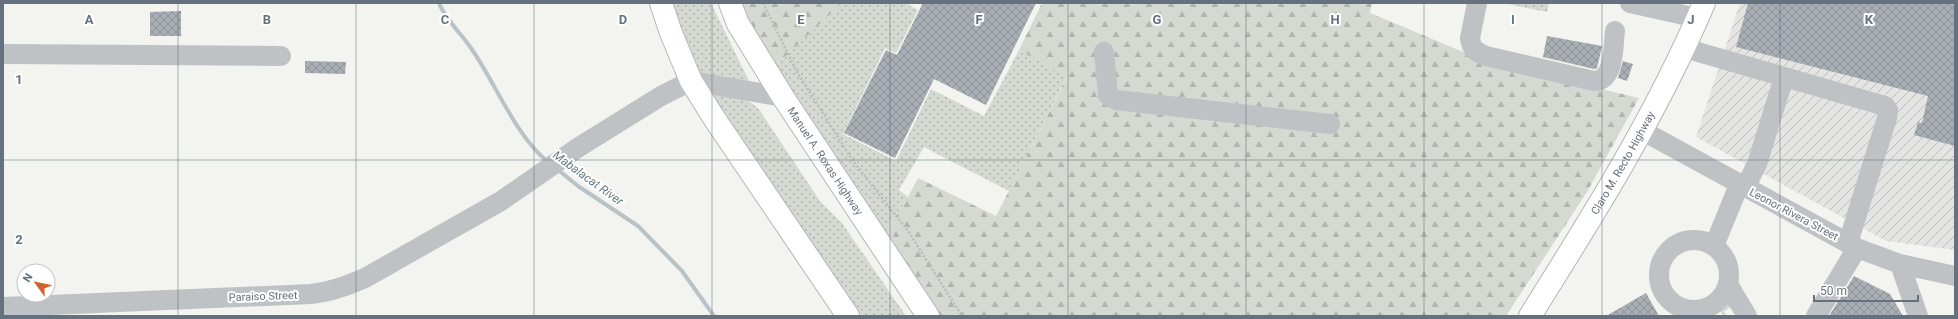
<svg xmlns="http://www.w3.org/2000/svg" width="1958" height="319" font-family="Roboto,sans-serif">
	<defs>
		<pattern id="industrial-furrows" width="10" height="10" patternUnits="userSpaceOnUse"><rect width="10" height="10" fill="#e4e5e3"/><path d="M-1 1l2-2M0 10L10 0M9 11l2-2" fill="none" stroke="#bcbebd"/></pattern>
		<pattern id="green-dots" width="8" height="8" patternUnits="userSpaceOnUse"><rect width="8" height="8" fill="#d4dad1"/><path d="M2 2h.1M6 6h.1" fill="none" stroke="#b0b5af" stroke-width="1.8" stroke-linecap="round"/></pattern>
		<pattern id="forest-firs" width="22" height="20" patternUnits="userSpaceOnUse"><rect width="22" height="20" fill="#d4dad1"/><path d="M5 1l3.5 6h-7zM16 11l3.5 6h-7z" fill="#b0b5af"/></pattern>
		<pattern id="building-cross-hatch" width="8" height="8" patternUnits="userSpaceOnUse"><rect width="8" height="8" fill="#a8aeb3"/><path d="M0 0l8 8M0 8l8-8" fill="none" stroke="#8c9297"/></pattern>
	</defs>
	<rect width="100%" height="100%" fill="#f3f4f0"/>
	<!-- industrial -->
	<path fill="url(#industrial-furrows)" d="M1740 3H1955V250L1886 241 1696 137Z"/>
	<!-- green -->
	<path fill="url(#green-dots)" d="M666 3H711L749 81 701 75 696 68Z
		M842 3H905L918 10 896 53 885 48 843 134 896 161 931 89 984 116 1019 50 1067 76 1009 191 924 147 899 190 908 197 885 233 775 66Z
		M1502 3H1549L1547 12Z
		M707 91C726 94 743 95 758 108L820 201 842 223 906 316H856Z
		M1722 300H1728L1733 306 1724 311 1727 316H1724L1721 312 1711 316C1709 307 1714 302 1722 300Z"/>
	<!-- forest -->
	<path fill="url(#forest-firs)" d="M739 3H842L775 66Z
		M1042 3H1372L1370 13 1485 61 1639 98 1587 192 1506 316H940L885 233 908 197 918 178 996 216 1067 77 1019 50Z"/>
	<g fill="none" stroke-linecap="round" stroke-linejoin="round">
		<!-- stream -->
		<path stroke="#b9c2c7" stroke-width="4" d="M439 3C444 17 462 35 471 48 496 84 515 135 548 162
			M557 169 578 186 638 226 682 271 714 316"/>
	</g>
	<!-- building -->
	<path fill="url(#building-cross-hatch)" d="M923 3H1036L986 105 934 79 895 158 844 133 886 50 897 55Z
		M1748 3H1955V146L1914 135 1918 122 1922 123 1928 96 1736 47Z
		M181 11V36H150V12Z
		M1547 36 1602 46 1597 68 1594 69 1543 57Z
		M305 61 346 62 345 74 305 73Z
		M1623 61 1633 64 1627 81 1618 78Z
		M1854 276 1890 294 1903 316H1829Z
		M1646 293 1659 316H1606Z"/>
	<g fill="none" stroke-linecap="round" stroke-linejoin="round">
		<defs>
			<g id="major">
				<path d="M661 3 671 33 691 81 714 118 848 316"/>
				<path id="s1" d="M730 3 738 24 783 97 928 316"/>
				<path id="s2" d="M1530 316C1594 214 1657 114 1704 3"/>
			</g>
		</defs>
		<!-- major casing -->
		<use href="#major" stroke="#b3b6b9" stroke-width="24"/>
		<!-- path -->
		<path stroke="#b9bbbd" stroke-width="2.5" stroke-dasharray="2 2" stroke-linecap="butt" d="M763 3 797 72 853 161 908 231 962 316"/>
		<!-- minor -->
		<path stroke="#bfc2c5" stroke-width="20" d="M1477 3 1470 38C1471 49 1476 52 1486 56L1594 81C1615 81 1613 46 1615 31
			M1630 3 1697 18
			M1684 48 1885 106 1888 110 1887 118 1848 243
			M1104 52 1108 95 1116 100 1330 124
			M3 54 281 56
			M1643 131 1857 248 1900 264 1955 276
			M1745 188 1757 164 1784 77
			M1659 275a35 35 0 1 1 70 0a35 35 0 1 1-70 0Z
			M1714 246 1739 185
			M1900 264 1918 316
			M1728 284 1747 316
			M3 307 311 294C331 292 347 286 365 278L501 201 579 147 661 96 691 81 783 97
			M1816 316 1857 248"/>
		<!-- major -->
		<use href="#major" stroke="#fff" stroke-width="22"/>
	</g>
	<!-- grid -->
	<path fill="none" stroke="#65717e" stroke-width="1" stroke-opacity="0.55" d="M178 3V316M356 3V316M534 3V316M712 3V316M890 3V316M1068 3V316M1246 3V316M1424 3V316M1602 3V316M1780 3V316M3 160H1955"/>
	<g text-anchor="middle" stroke-width="4" stroke-linejoin="round" paint-order="stroke">
		<!-- street labels -->
		<g font-size="11" fill="#65717e" stroke="#fff">
			<text dy="4" stroke="none"><textPath href="#s1" startOffset="185">Manuel A. Roxas Highway</textPath></text>
			<text dy="4" stroke="none"><textPath href="#s2" startOffset="179">Claro M. Recto Highway</textPath></text>
			<text transform="translate(1794 214) rotate(28)" y="4">Leonor Rivera Street</text>
			<text transform="translate(263 296) rotate(-2)" y="4">Paraiso Street</text>
		</g>
		<!-- water labels -->
		<g font-size="12" font-style="italic" fill="#667983" stroke="#fff">
			<text transform="translate(588 178) rotate(36)" y="4">Mabalacat River</text>
		</g>
	</g>
	<g font-size="13" text-anchor="middle" font-weight="bold" fill="#65717e" stroke="#fff" stroke-width="4" stroke-linejoin="round" paint-order="stroke">
		<text x="89" y="24">A</text>
		<text x="267" y="24">B</text>
		<text x="445" y="24">C</text>
		<text x="623" y="24">D</text>
		<text x="801" y="24">E</text>
		<text x="979" y="24">F</text>
		<text x="1157" y="24">G</text>
		<text x="1335" y="24">H</text>
		<text x="1513" y="24">I</text>
		<text x="1691" y="24">J</text>
		<text x="1869" y="24">K</text>
		<text x="19" y="84">1</text>
		<text x="19" y="244">2</text>
	</g>
	<!-- border -->
	<rect width="1958" height="319" fill="none" stroke="#65717e" stroke-width="8"/>
	<!-- north arrow -->
	<g transform="translate(36 283) rotate(303)"><circle r="19" fill="#ffffff" stroke="#c1c6cb"/>
	<path d="M0-3L7 15L0 10L-7 15Z" fill="#d36230"/>
	<text y="-6" font-size="11" font-weight="bold" text-anchor="middle" fill="#65717e">N</text>
	</g>
	<!-- scale -->
	<path d="M1814 295v6h104v-6" fill="none" stroke="#65717e" stroke-width="2"/>
	<text x="1820" y="295" font-size="12" fill="#65717e" stroke="#ffffff" stroke-width="3" paint-order="stroke">50 m</text>
</svg>
